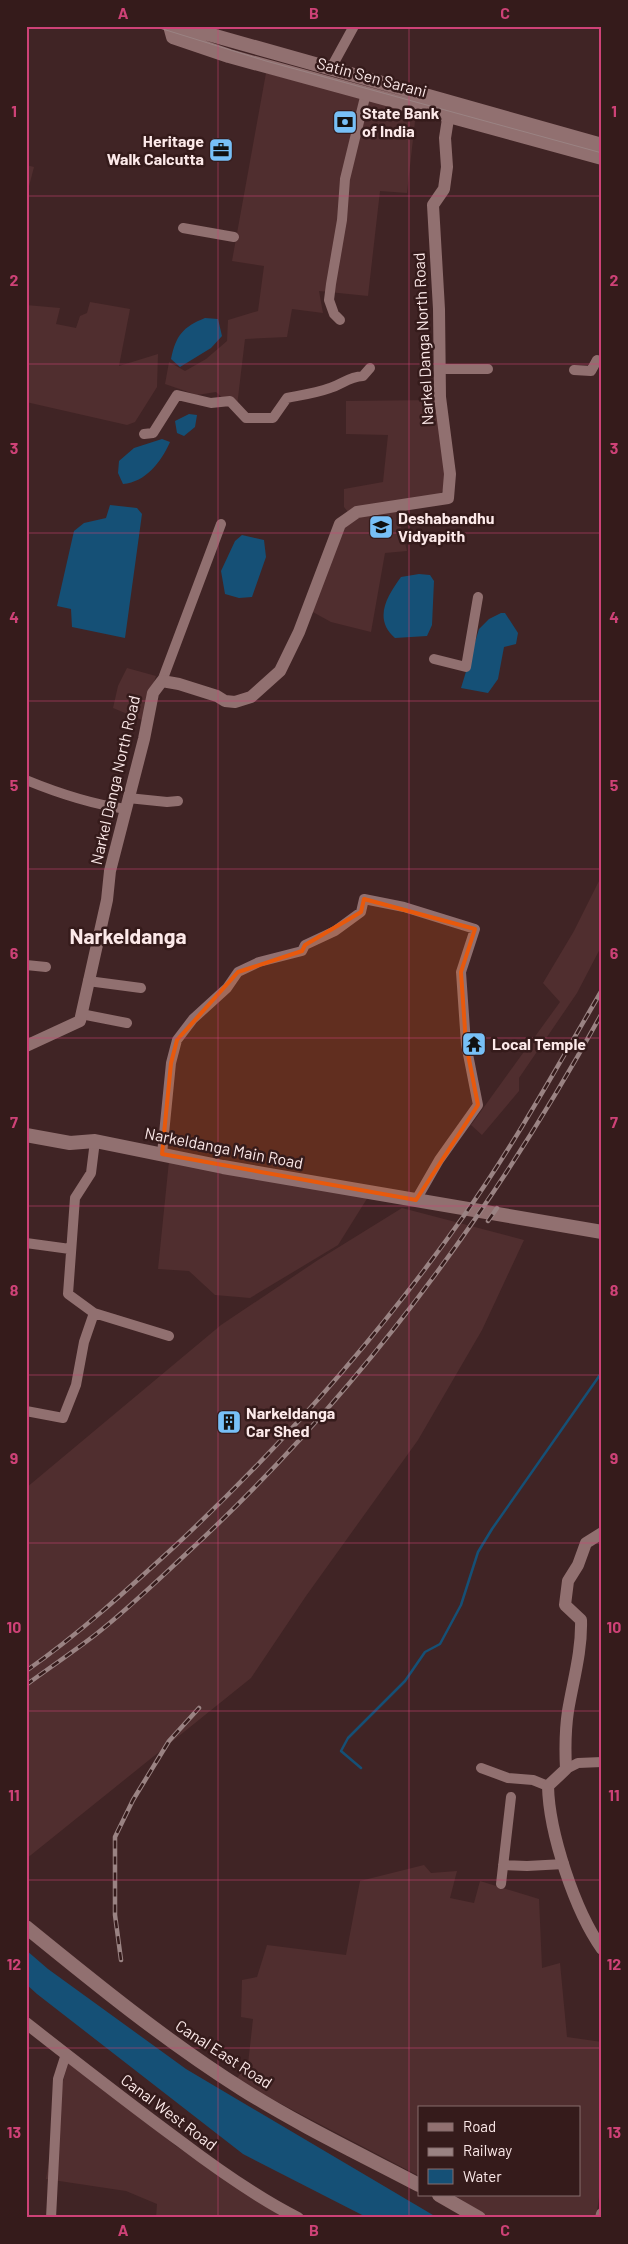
<svg xmlns="http://www.w3.org/2000/svg" width="628" height="2244" font-family="Barlow,sans-serif">
	<rect width="100%" height="100%" fill="#402425"/>
	<!-- built -->
	<path fill="#502e2f" d="M266 73 416 112 407 193 380 191 368 296 319 291 323 313 292 309 287 337 245 339 237 406H231L216 392 197 395 165 384 169 362 185 371 206 359 227 341 228 320 258 311 264 266 232 261Z
		M26 165 34 167 26 198Z
		M90 302 130 309 119 366 158 354 157 387 135 422 127 425 26 402V305L60 308 56 324 76 328 80 316 87 313Z
		M436 400 446 486 437 498 348 512 344 507V489L383 482 388 435 346 434V401Z
		M397 511 407 551 385 553 371 632 331 622 311 611 344 526 356 516Z
		M127 668 156 676 142 720 113 708 118 686Z
		M602 875V945L577 993 519 1078V1091L482 1135 471 1125 560 1002 543 983 574 931Z
		M169 1161 368 1197 338 1245 250 1298 215 1295 189 1271 158 1269Z
		M402 1208 524 1240 482 1330 418 1440 306 1596 251 1678 26 1859V1488L221 1325 318 1260Z
		M424 1865 431 1873 457 1871 450 1898 474 1903 480 1881 539 1899 542 1968 560 1963 567 2037 602 2042V2177L596 2218H490L454 2195H579V2108H419V2176L243 2084 237 2078 248 2064 253 2019 241 2017 242 1980 257 1977 267 1945 346 1955 360 1881Z
		M69 2060 176 2146 285 2218H156L157 2204 126 2191 46 2179 63 2081Z"/>
	<!-- water -->
	<path fill="#155076" d="M205 318 218 319 222 336 211 348 180 367 171 359C176 335 183 327 205 318Z
		M189 414 197 415 195 427 184 436 177 433 175 421Z
		M162 439 170 442C161 462 146 482 123 484L118 473 119 461 134 448Z
		M110 505 137 508 142 514 125 638 72 627 71 609 57 606 74 531 84 523 106 518Z
		M242 535 264 540 266 557 252 597 239 598 225 594 221 571 235 541Z
		M419 574 430 575 434 581 432 625 427 636 395 638C373 619 387 596 401 577Z
		M501 613H505L518 633 516 644 504 647 498 679 488 693 461 688 479 629 489 619Z
		M26 1950 48 1969 186 2069 438 2218H368L243 2154 37 1994 26 1984Z"/>
	<g fill="none" stroke-linecap="round" stroke-linejoin="round">
		<!-- stream -->
		<path stroke="#155076" stroke-width="2.5" d="M361 1768 341 1751 348 1738 405 1681 425 1652 440 1644 461 1605 478 1552 492 1529 602 1372"/>
		<!-- minor -->
		<path stroke="#917070" stroke-width="10" d="M331 68 354 26
			M183 228 234 237
			M340 320 334 314 329 300 331 284 342 220 345 179 366 93
			M440 369H488
			M574 370 591 371 597 360
			M144 434 153 433 177 395 211 403 230 401 246 418H273L287 398C302 395 316 393 330 388 343 384 348 377 363 376L370 368
			M434 659 466 667 478 597
			M162 681 221 524
			M26 780C60 794 90 804 126 809
			M128 798 167 802 178 801
			M26 965 46 967
			M88 981 141 988
			M81 1014 127 1023
			M95 1141 91 1173 75 1198 68 1294 94 1313 169 1336
			M162 1154 171 1063 177 1040 193 1019 227 988 238 972 259 962 302 951 305 945 335 931 361 912 364 899 404 907 475 929 461 972 466 1044 478 1105 439 1160 416 1200
			M26 1243 70 1249
			M26 1411 63 1418 76 1385 84 1342 94 1313
			M481 1768 508 1778 533 1780 548 1786
			M566 1769 578 1763 602 1762
			M503 1865 527 1866 564 1864
			M501 1884 511 1797
			M51 2218 58 2079 66 2054"/>
		<!-- tertiary -->
		<path stroke="#917070" stroke-width="12" d="M26 1046 80 1021 107 900 110 871 144 739 153 693 162 681 179 684 217 696 225 701 235 702 251 697 280 671 299 632 340 524 357 512 448 498 450 474 440 397 439 309 433 205 444 189 447 167 445 138 450 106
			M602 1533 586 1543 578 1565 568 1581 565 1605 581 1620C582 1651 573 1681 568 1711 565 1731 565 1749 566 1769L548 1786C549 1833 575 1911 602 1949
			M26 2023C77 2063 128 2103 180 2141 217 2169 256 2197 298 2218
			M601 2218 602 2214"/>
		<!-- secondary -->
		<path stroke="#917070" stroke-width="14" d="M170 26 173 37 229 56 602 158
			M180 26 602 145
			M26 1135 70 1143 95 1141 223 1167 602 1232
			M26 1927C96 1984 166 2041 242 2089 299 2125 360 2154 419 2185
			M439 2195 479 2218"/>
		<!-- tram -->
		<path stroke="#9a8383" stroke-width="1" d="M153 26 266 61 602 153"/>
		<defs>
			<path id="rail" d="M488 1221 497 1208
				M26 1671C79 1634 127 1590 175 1546 282 1446 378 1337 463 1217 514 1145 557 1067 602 990
				M26 1685C49 1668 73 1652 95 1635 127 1610 156 1582 186 1554 354 1399 492 1213 602 1013
				M121 1960 115 1915V1837L133 1800 169 1741 199 1708"/>
		</defs>
		<!-- rail casing -->
		<use href="#rail" stroke="#9a8383" stroke-width="4.5"/>
		<!-- rail -->
		<use href="#rail" stroke="#351b1b" stroke-width="2.5" stroke-dasharray="8" stroke-linecap="butt"/>
	</g>
	<!-- marked area -->
	<path fill="#e8590c" fill-opacity="0.2" stroke="#e8590c" stroke-width="4" stroke-linejoin="round" d="M364 899 475 929 461 972 466 1044 478 1105 416 1200 162 1154 171 1063 177 1040 238 972 302 951 305 945 361 912Z"/>
	<!-- grid -->
	<path fill="none" stroke="#ce4277" stroke-width="1" stroke-opacity="0.55" d="M218 26V2218M409 26V2218M26 196H602M26 364H602M26 533H602M26 701H602M26 869H602M26 1038H602M26 1206H602M26 1375H602M26 1543H602M26 1711H602M26 1880H602M26 2048H602"/>
	<!-- icons -->
	<defs>
		<symbol id="bank-square" viewBox="-11 -11 22 22"><rect x="-9" y="-9" width="18" height="18" rx="4" fill="#77c0f7" stroke="#351b1b"/><path d="M-6-4H6V4H-6ZM0-2.3a2.3 2.3 0 1 0 0 4.6a2.3 2.3 0 1 0 0-4.6Z" fill="#111"/></symbol>
		<symbol id="office-square" viewBox="-11 -11 22 22"><rect x="-9" y="-9" width="18" height="18" rx="4" fill="#77c0f7" stroke="#351b1b"/><path d="M-6-3h4V-5.5h4V-3h4V5H-6ZM-1-4.5V-3h2v-1.5ZM-6 0V1H6V0Z" fill="#111"/></symbol>
		<symbol id="school-square" viewBox="-11 -11 22 22"><rect x="-9" y="-9" width="18" height="18" rx="4" fill="#77c0f7" stroke="#351b1b"/><path d="M0-5L7-2L0 1L-7-2ZM-4 1L0 2.5L4 1V4Q0 6-4 4Z" fill="#111"/></symbol>
		<symbol id="temple-square" viewBox="-11 -11 22 22"><rect x="-9" y="-9" width="18" height="18" rx="4" fill="#77c0f7" stroke="#351b1b"/><path d="M0-6L5-2H3V0L6.5 2.5H4V6H1.5V3h-3V6H-4V2.5H-6.5L-3 0V-2H-5Z" fill="#111"/></symbol>
		<symbol id="building-square" viewBox="-11 -11 22 22"><rect x="-9" y="-9" width="18" height="18" rx="4" fill="#77c0f7" stroke="#351b1b"/><path d="M-4-6H4V6H1V3H-1V6H-4ZM-2.5-4.3h1.7v1.8h-1.7ZM.8-4.3h1.7v1.8H.8ZM-2.5-1h1.7V.8h-1.7ZM.8-1h1.7V.8H.8Z" fill="#111"/></symbol>
	</defs>
	<g fill-rule="evenodd">
		<use href="#bank-square" x="331" y="108" width="28" height="28"/>
		<use href="#office-square" x="207" y="136" width="28" height="28"/>
		<use href="#school-square" x="367" y="513" width="28" height="28"/>
		<use href="#temple-square" x="460" y="1030" width="28" height="28"/>
		<use href="#building-square" x="215" y="1408" width="28" height="28"/>
	</g>
	<g text-anchor="middle" stroke-width="5" stroke-linejoin="round" paint-order="stroke">
		<!-- street labels -->
		<g font-size="16" fill="#fce9e9" stroke="#351b1b">
			<text transform="translate(372 77) rotate(15)" y="6">Satin Sen Sarani</text>
			<text transform="translate(423 339) rotate(-93)" y="6">Narkel Danga North Road</text>
			<text transform="translate(115 780) rotate(-77)" y="6">Narkel Danga North Road</text>
			<text transform="translate(224 1148) rotate(11)" y="6">Narkeldanga Main Road</text>
			<text transform="translate(224 2054) rotate(33)" y="6">Canal East Road</text>
			<text transform="translate(169 2112) rotate(37)" y="6">Canal West Road</text>
		</g>
		<!-- poi labels -->
		<g font-size="16" font-weight="bold" fill="#fce9e9" stroke="#351b1b" text-anchor="start">
			<text x="362" y="119">State Bank<tspan x="362" dy="18">of India</tspan></text>
			<text x="204" y="147" text-anchor="end">Heritage<tspan x="204" dy="18">Walk Calcutta</tspan></text>
			<text x="398" y="524">Deshabandhu<tspan x="398" dy="18">Vidyapith</tspan></text>
			<text x="492" y="1050">Local Temple</text>
			<text x="246" y="1419">Narkeldanga<tspan x="246" dy="18">Car Shed</tspan></text>
		</g>
		<!-- district labels -->
		<g font-size="21" font-weight="bold" fill="#fce9e9" stroke="#351b1b">
			<text x="128" y="944">Narkeldanga</text>
		</g>
	</g>
	<!-- border -->
	<rect width="628" height="2244" fill="none" stroke="#351b1b" stroke-width="55"/>
	<!-- legend -->
	<rect x="418" y="2106" width="162" height="90" fill="#351b1b" stroke="#856d6d"/>
	<rect x="428" y="2123" width="25" height="8" fill="#917070" stroke="#856d6d"/>
	<text x="463" y="2132" font-size="15" fill="#fce9e9">Road</text>
	<rect x="428" y="2148" width="25" height="8" fill="#9a8383" stroke="#856d6d"/>
	<text x="463" y="2156" font-size="15" fill="#fce9e9">Railway</text>
	<rect x="428" y="2169" width="25" height="15" fill="#155076" stroke="#856d6d"/>
	<text x="463" y="2182" font-size="15" fill="#fce9e9">Water</text>
	<rect x="28" y="28" width="572" height="2188" fill="none" stroke="#ce4277" stroke-width="2"/>
	<g font-size="16" text-anchor="middle" font-weight="bold" fill="#ce4277">
		<text x="123" y="19">A</text>
		<text x="314" y="19">B</text>
		<text x="505" y="19">C</text>
		<text x="14" y="117">1</text>
		<text x="614" y="117">1</text>
		<text x="14" y="286">2</text>
		<text x="614" y="286">2</text>
		<text x="14" y="454">3</text>
		<text x="614" y="454">3</text>
		<text x="14" y="623">4</text>
		<text x="614" y="623">4</text>
		<text x="14" y="791">5</text>
		<text x="614" y="791">5</text>
		<text x="14" y="959">6</text>
		<text x="614" y="959">6</text>
		<text x="14" y="1128">7</text>
		<text x="614" y="1128">7</text>
		<text x="14" y="1296">8</text>
		<text x="614" y="1296">8</text>
		<text x="14" y="1464">9</text>
		<text x="614" y="1464">9</text>
		<text x="14" y="1633">10</text>
		<text x="614" y="1633">10</text>
		<text x="14" y="1801">11</text>
		<text x="614" y="1801">11</text>
		<text x="14" y="1970">12</text>
		<text x="614" y="1970">12</text>
		<text x="14" y="2138">13</text>
		<text x="614" y="2138">13</text>
		<text x="123" y="2236">A</text>
		<text x="314" y="2236">B</text>
		<text x="505" y="2236">C</text>
	</g>
</svg>
